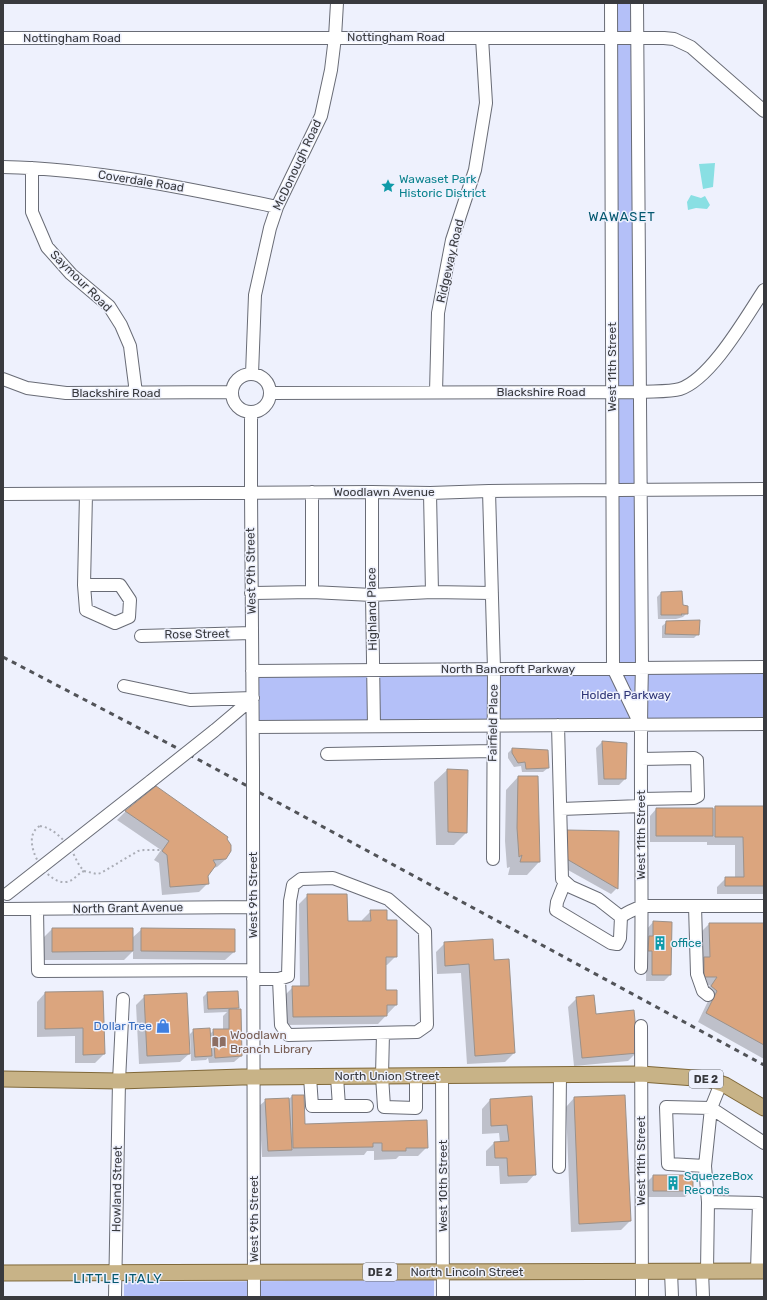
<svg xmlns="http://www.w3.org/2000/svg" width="767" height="1300" font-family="Rubik,sans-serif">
	<rect width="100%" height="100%" fill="#eef1fd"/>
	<!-- green -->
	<path fill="#b4c0f8" d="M611 3H637L642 667H764V724L253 727 252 671 613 668Z
		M434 1280V1297H124V1282Z"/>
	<!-- water -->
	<path fill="#89dfe3" d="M715 163 713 187 703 189 699 164Z
		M691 195 701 198 705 196 710 205 707 209 696 208 688 210 687 202Z"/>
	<!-- shadow -->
	<path fill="#0003" d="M661 593 682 606 687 613 683 617 676 619H658L657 597Z
		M667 622 698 634 694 638H662V626Z
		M602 742 625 779 619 785H598L596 748Z
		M512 749 548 768 543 772H522L521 766 514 767 508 758V753Z
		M447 770 466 833 454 845H436L434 782Z
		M518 777 539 862 527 875H508L510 867 507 868 505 841 506 790Z
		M156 787 226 859 217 867 213 868 207 875 208 883 199 892 162 895 159 863 154 860 161 850 117 820 125 812Z
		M715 807H764V894H717V887L726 878H735V845H707V842H650V816L656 809H713Z
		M560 838 617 888 611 894 559 865Z
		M308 895 347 922H362V920L371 911 386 921 396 956 387 965H385V991H396V1005L378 1024 285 1025 284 996 293 987H300L299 904Z
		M653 922 671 923 670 975 664 981H646L647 929Z
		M709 924H764V1059L698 1022 709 999 703 995 710 985 696 986 701 932Z
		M52 929 132 938 142 929 234 952 225 960 133 959V951L124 960H44L43 938Z
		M445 943 493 961 514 1053 505 1062 467 1064 461 973 437 974 436 952Z
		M102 992 104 1054 95 1063H75V1036L37 1037V1002L45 993Z
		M207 993 238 1007 236 1010 241 1056 234 1062 209 1063 208 1058 206 1060 191 1061 190 1034 194 1030 209 1035 214 1030H223V1016L227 1012 204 1013 203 997Z
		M145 996 189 1054 180 1062 139 1064 136 1005Z
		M577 998 637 1052 628 1061 574 1066 568 1007Z
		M292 1096 304 1125 427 1147 418 1156H399L396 1159 374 1160V1151H367L364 1155 262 1157 259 1106 266 1100 289 1099Z
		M531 1097 535 1174 527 1183 500 1184 499 1166H486V1151L494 1143 500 1142 499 1133 482 1134V1109L490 1100Z
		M574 1098 630 1221 621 1230 571 1232 566 1107Z
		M653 1176 692 1190 685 1197H647V1182Z"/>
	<!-- building -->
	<path fill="#dba57e" stroke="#9b918a" d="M682 591 683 605 688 606V614H681L682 615H661V592Z
		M700 620 699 635 665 634 666 621Z
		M602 741 627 743 626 779H604Z
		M512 748 548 750 549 768 526 769 525 762 518 763 512 753Z
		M447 769 468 770 467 833 448 832Z
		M518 776H538L540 862H520L522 855 519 857 517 828Z
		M156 786 228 837 227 839 231 845V851L226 859 213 860 216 865 208 876 209 884 170 887 167 855 162 851 169 841 125 811Z
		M715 806H764V886H725V877H744L743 837H715Z
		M656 808H713V836H656Z
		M566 830 619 831 618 889 565 858Z
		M307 894H347L348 921H371L370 910H387V920H397V957H386V990H397V1005H387V1016L293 1017 292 986H309Z
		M653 921 672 922 671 975H652V951H648L649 936H653Z
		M709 923H764V1045L706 1013 717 991 711 986 717 977H704V957H710Z
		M52 928H133V951L52 952Z
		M141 928 235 929V952L141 951Z
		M493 939 494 960 509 959 515 1053 475 1056 469 964 445 966 444 942Z
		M103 991 105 1054 83 1055V1028L45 1029V992Z
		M238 991 239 1008 208 1009 207 992Z
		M187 993 190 1054 147 1056 144 995Z
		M594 995 596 1014 634 1010 638 1053 582 1058 576 997Z
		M229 1009H241L242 1056 215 1058 213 1029H229Z
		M210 1028 212 1056 195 1057 193 1029Z
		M292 1095H304L305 1124 427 1120 428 1148H406V1151H382V1143H373V1147L293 1148Z
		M625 1095 631 1221 579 1224 574 1097Z
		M532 1096 536 1175 508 1176 507 1158H495L494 1142 509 1141 507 1125 491 1126 490 1099Z
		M289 1098 292 1150 268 1151 265 1099Z
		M653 1175H693V1191H653Z"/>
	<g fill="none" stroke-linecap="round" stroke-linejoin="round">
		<defs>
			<path id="minor" d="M611 3 613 668 639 722
				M637 3 642 668C639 768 643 868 641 968
				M3 38H664L674 39 691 47 764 111
				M3 167C96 169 186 188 277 207
				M32 168V212L47 247 71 274 109 306 121 325 130 346 136 393
				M252 374 255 295 270 228 277 207 321 116 331 70 335 37 337 3
				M232 393a19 19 0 1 1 38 0a19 19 0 1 1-38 0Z
				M3 379 27 388 66 393 232 392
				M436 392 438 313 452 240 475 170 486 103 482 38
				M270 393 640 392C651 391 670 392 680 389 711 379 746 317 764 290
				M251 412V492L253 769
				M489 491 494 669 493 859
				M312 492V592L372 595 432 592 492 593
				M372 492V595L374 726
				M430 493 432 592
				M3 494 372 492 430 493 489 491 764 489
				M84 585H120L130 600 129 617 115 623 86 610 84 585 86 494
				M251 593 312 592
				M141 636 252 633
				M252 671 764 667
				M124 686 190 700 253 698
				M558 725 562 879 571 887 598 899 621 917 620 938 617 944 611 943 556 910 557 902 565 882
				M253 727 764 724
				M214 731 253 698
				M327 754 493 751
				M641 759 694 758 697 760 698 796 694 798 641 799
				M561 809 641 806
				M253 821 254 1297
				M7 894 151 781
				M642 906H764
				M695 906 697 974 703 991 708 995
				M3 909 253 907
				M37 909 38 971 253 970
				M621 917C628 911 634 910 642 906
				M253 979H279L281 1025 288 1035 417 1032 427 1025 425 931 388 899 333 878 301 879 293 885 290 901 288 976 279 979
				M641 1026 642 1297
				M383 1033 382 1076 384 1107 416 1108V1076
				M442 1076 443 1297
				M310 1077 312 1106H367
				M337 1077 339 1106
				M721 1083 711 1108 764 1143
				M705 1166 668 1164 666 1107 711 1108 705 1166 708 1202 707 1271
				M559 1167 560 1075
				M708 1202 759 1203 757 1271
				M671 1271 672 1297
				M702 1271 703 1297
				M115 1297 119 1081 123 999"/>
			<path id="major" d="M3 1079 119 1081 242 1077 641 1074 708 1079 725 1085 764 1108
				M3 1273 764 1271"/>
		</defs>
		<!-- minor casing -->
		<use href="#minor" stroke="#696c76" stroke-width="14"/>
		<!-- major casing -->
		<use href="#major" stroke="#7f6839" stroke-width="17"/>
		<!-- path -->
		<path stroke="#aaadb6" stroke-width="2" stroke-dasharray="2 3" stroke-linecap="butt" d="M40 826C54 828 67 842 74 855 77 861 79 866 84 871 77 874 74 881 66 882 45 885 18 837 40 826Z
			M84 871 97 874 101 873 138 851 144 850H162"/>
		<!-- minor -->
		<use href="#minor" stroke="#fff" stroke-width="12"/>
		<!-- major -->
		<use href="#major" stroke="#c8b387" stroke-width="15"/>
		<!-- rail -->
		<path stroke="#515358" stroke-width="3" stroke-dasharray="5 5" stroke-linecap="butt" d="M3 657 177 748 764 1065"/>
		<defs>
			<path id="minor-bridge" d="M151 781 214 731
				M253 821V769"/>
		</defs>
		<!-- minor-bridge casing -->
		<use href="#minor-bridge" stroke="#696c76" stroke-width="14" stroke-linecap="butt"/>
		<!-- minor-bridge -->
		<use href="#minor-bridge" stroke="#fff" stroke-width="12"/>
	</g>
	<!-- icons -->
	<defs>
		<symbol id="sight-bare" viewBox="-9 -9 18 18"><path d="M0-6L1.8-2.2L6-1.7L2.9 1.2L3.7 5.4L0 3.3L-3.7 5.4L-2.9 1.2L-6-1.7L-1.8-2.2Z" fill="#0f9aa8" stroke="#eef1fd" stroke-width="2.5" paint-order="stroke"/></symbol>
		<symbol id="building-bare" viewBox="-9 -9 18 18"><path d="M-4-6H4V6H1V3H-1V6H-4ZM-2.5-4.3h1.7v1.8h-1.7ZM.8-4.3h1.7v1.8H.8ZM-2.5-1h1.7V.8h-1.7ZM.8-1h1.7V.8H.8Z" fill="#0f9aa8" stroke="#eef1fd" stroke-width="2.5" paint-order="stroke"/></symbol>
		<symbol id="shop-bare" viewBox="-9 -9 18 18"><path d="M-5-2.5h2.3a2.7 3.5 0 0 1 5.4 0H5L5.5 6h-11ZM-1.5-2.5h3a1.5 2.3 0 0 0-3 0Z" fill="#3f7fe0" stroke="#eef1fd" stroke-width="2.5" paint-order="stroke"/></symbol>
		<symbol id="library-bare" viewBox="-9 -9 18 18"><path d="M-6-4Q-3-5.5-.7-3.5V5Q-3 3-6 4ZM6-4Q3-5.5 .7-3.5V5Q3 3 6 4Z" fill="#8d6e63" stroke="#eef1fd" stroke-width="2.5" paint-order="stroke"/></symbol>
	</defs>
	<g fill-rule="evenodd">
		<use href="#sight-bare" x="378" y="176" width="20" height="20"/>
		<use href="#building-bare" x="650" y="933" width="20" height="20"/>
		<use href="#shop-bare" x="153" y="1016" width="20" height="20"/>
		<use href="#library-bare" x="209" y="1032" width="20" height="20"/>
		<use href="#building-bare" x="663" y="1173" width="20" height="20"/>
	</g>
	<g text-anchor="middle" stroke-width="3" stroke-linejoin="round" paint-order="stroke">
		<!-- shield labels -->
		<g fill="#eef1fd" stroke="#6f7177" stroke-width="1">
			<rect x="689" y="1070" width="34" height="18" rx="3"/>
			<rect x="363" y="1263" width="34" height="18" rx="3"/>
		</g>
		<g font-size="11" font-weight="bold" fill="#393a3e">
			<text x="706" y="1083">DE 2</text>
			<text x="380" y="1276">DE 2</text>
		</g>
		<!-- street labels -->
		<g font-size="12" fill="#393a3e" stroke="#eef1fd">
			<text x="396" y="41">Nottingham Road</text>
			<text x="72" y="42">Nottingham Road</text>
			<text transform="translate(297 165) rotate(-65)" y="4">McDonough Road</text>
			<text transform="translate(141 181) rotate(9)" y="4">Coverdale Road</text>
			<text transform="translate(450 261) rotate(-77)" y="4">Ridgeway Road</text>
			<text transform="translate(81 281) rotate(45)" y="4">Saymour Road</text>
			<text transform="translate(612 367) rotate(-90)" y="4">West 11th Street</text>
			<text x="541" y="396">Blackshire Road</text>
			<text x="116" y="397">Blackshire Road</text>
			<text x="384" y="496">Woodlawn Avenue</text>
			<text transform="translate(251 571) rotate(-91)" y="4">West 9th Street</text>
			<text transform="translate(372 609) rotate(-91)" y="4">Highland Place</text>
			<text transform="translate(197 634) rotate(-1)" y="4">Rose Street</text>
			<text x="508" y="673">North Bancroft Parkway</text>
			<text transform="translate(493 723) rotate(-89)" y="4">Fairfield Place</text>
			<text transform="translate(641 835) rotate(-90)" y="4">West 11th Street</text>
			<text transform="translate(253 895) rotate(-90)" y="4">West 9th Street</text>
			<text transform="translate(128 908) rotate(-1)" y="4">North Grant Avenue</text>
			<text x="387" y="1080">North Union Street</text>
			<text transform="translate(641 1161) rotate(-90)" y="4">West 11th Street</text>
			<text transform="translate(443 1186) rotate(-90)" y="4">West 10th Street</text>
			<text transform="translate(117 1189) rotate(-89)" y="4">Howland Street</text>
			<text transform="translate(254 1219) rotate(-90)" y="4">West 9th Street</text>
			<text x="467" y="1276">North Lincoln Street</text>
		</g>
		<!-- culture labels -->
		<g font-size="12" fill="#0d838f" stroke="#eef1fd" text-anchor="start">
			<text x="399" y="183">Wawaset Park<tspan x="399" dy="14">Historic District</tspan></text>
			<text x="671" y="947">office</text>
			<text x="684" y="1180">SqueezeBox<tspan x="684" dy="14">Records</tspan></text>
		</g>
		<!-- park labels -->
		<g font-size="12" fill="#2e3577" stroke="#eef1fd">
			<text x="626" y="699">Holden Parkway</text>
		</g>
		<!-- shop labels -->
		<g font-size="12" fill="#366cbe" stroke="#eef1fd" text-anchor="end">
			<text x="152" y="1030">Dollar Tree</text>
		</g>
		<!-- education labels -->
		<g font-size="12" fill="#785e54" stroke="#eef1fd" text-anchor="start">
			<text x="230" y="1039">Woodlawn<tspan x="230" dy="14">Branch Library</tspan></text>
		</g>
		<!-- neighbourhood labels -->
		<g font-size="13" letter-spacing="1" fill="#045870" stroke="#eef1fd">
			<text x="622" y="221">WAWASET</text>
			<text x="118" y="1283">LITTLE ITALY</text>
		</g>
	</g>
	<!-- border -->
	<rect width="767" height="1300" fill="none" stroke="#393a3e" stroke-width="8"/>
</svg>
